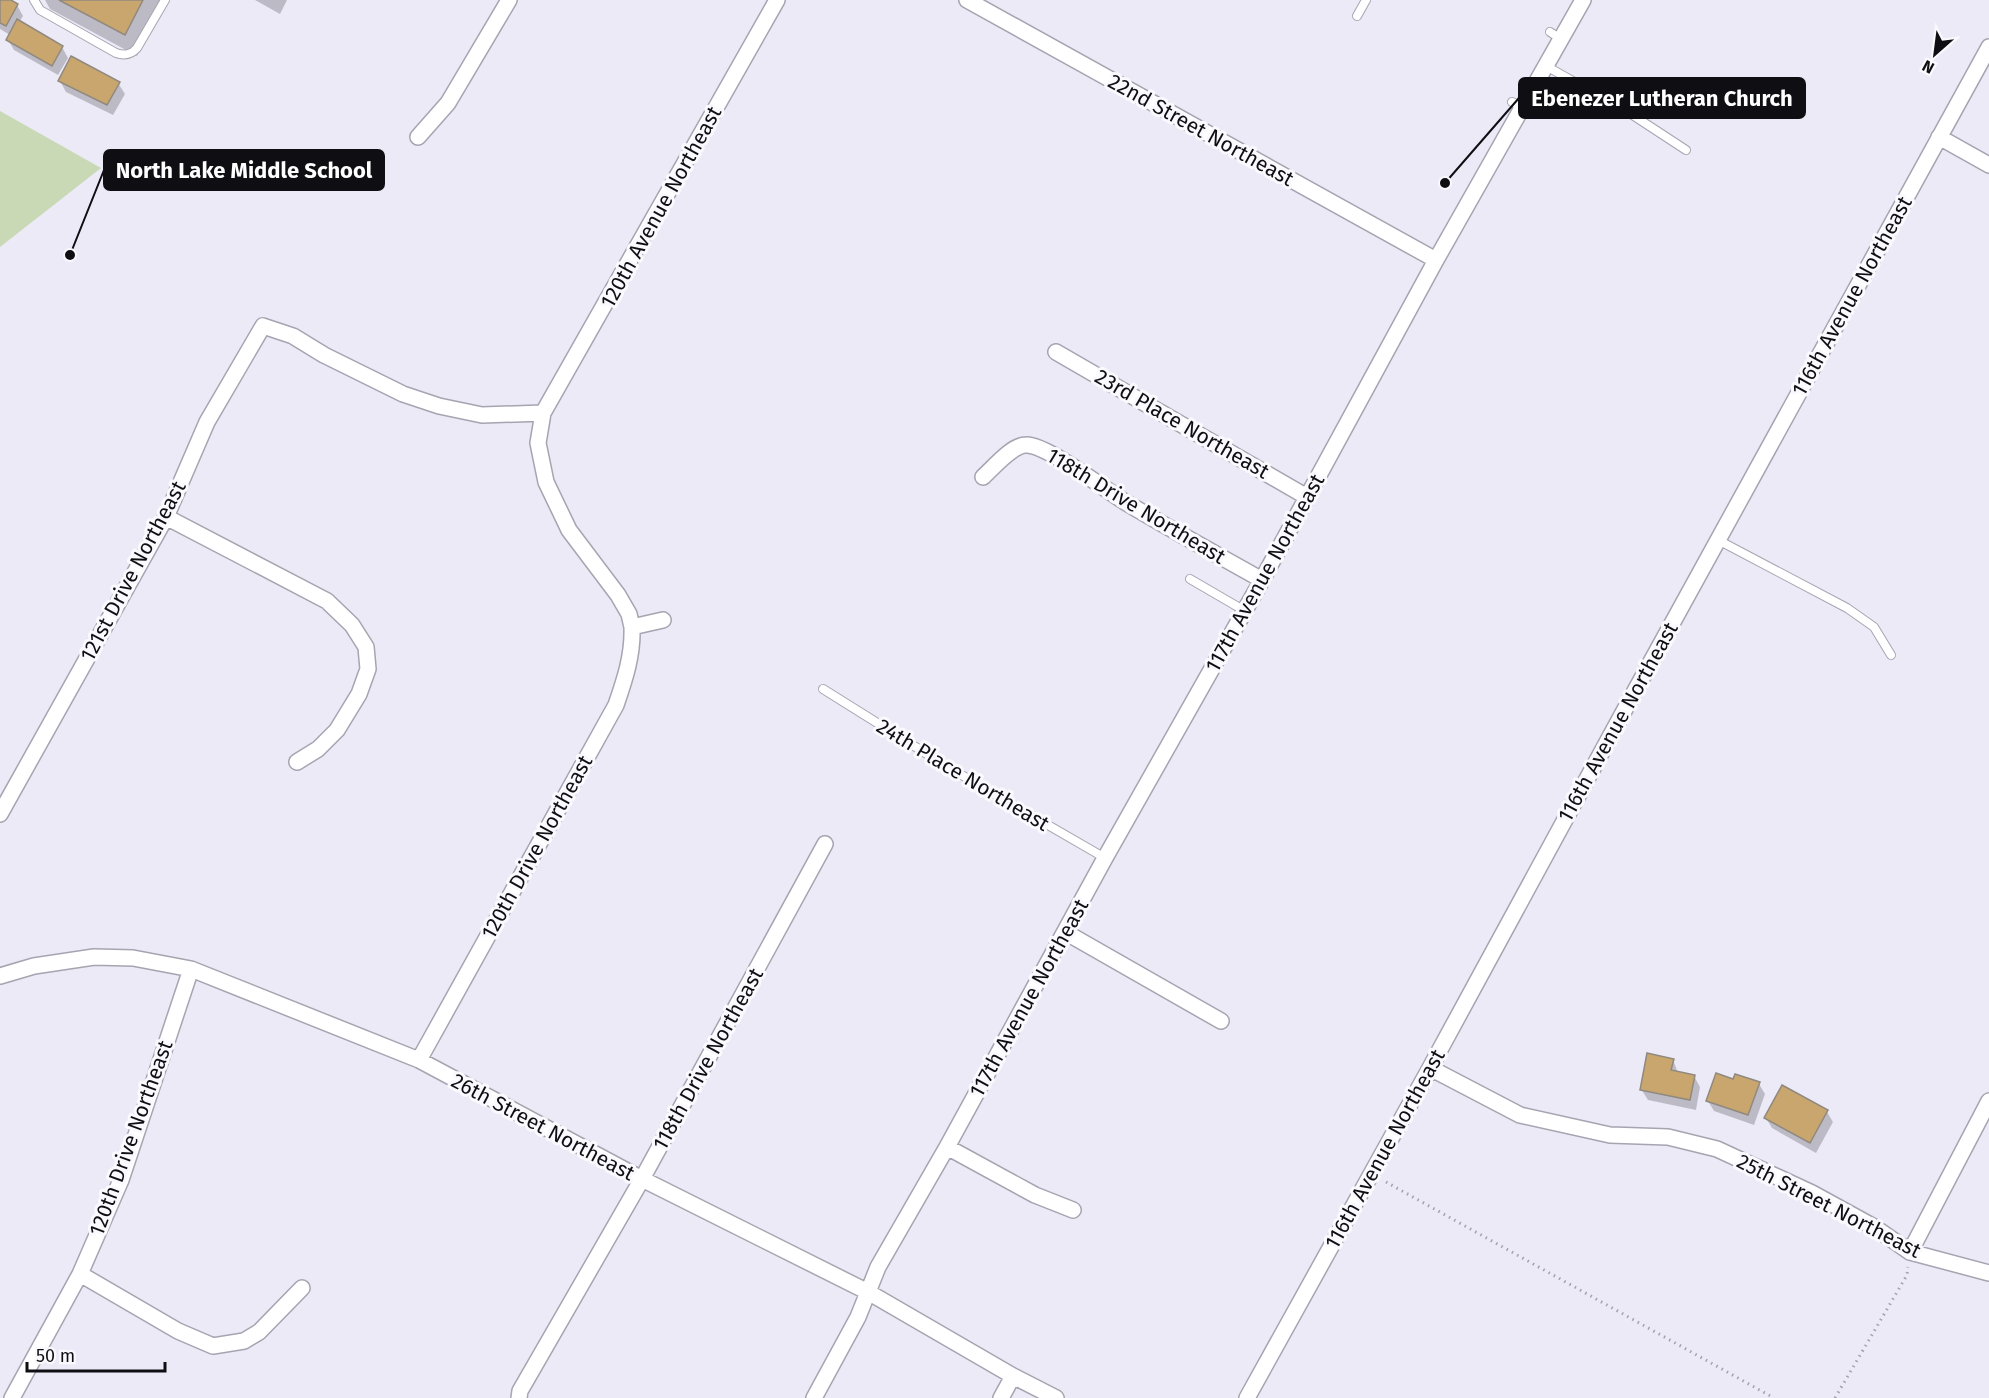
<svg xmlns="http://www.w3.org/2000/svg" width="1989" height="1398" font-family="'Fira Sans',sans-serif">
	<rect width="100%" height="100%" fill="#eceaf7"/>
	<!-- green -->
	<path fill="#c9d9b6" d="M0 111 101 168 0 247Z"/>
	<!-- shadow -->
	<path fill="#0003" d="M0 0H8L17 5 23 16 19 22 62 47 68 58 58 75 14 50 8 40 10 35 0 29Z
		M45 0H163L165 3 137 56 50 9Z
		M255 0H287L280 14Z
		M60 81 118 83 125 94 113 115 66 92Z
		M1673 1060 1678 1073 1694 1076 1700 1087 1696 1110 1648 1100 1641 1089Z
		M1759 1084 1765 1094 1754 1125 1714 1111 1708 1101Z
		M1827 1112 1833 1122 1816 1153 1772 1128 1766 1118Z"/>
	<!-- building -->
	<path fill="#c9a66e" stroke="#90897f" stroke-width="1.5" d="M0 0H11L18 4 6 26 0 23Z
		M59 0H143L125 35Z
		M17 19 63 46 52 66 6 40Z
		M71 56 120 82 107 105 58 81Z
		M1647 1053 1674 1059 1671 1070 1695 1075 1690 1100 1640 1090Z
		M1716 1073 1733 1079 1735 1074 1760 1082 1748 1115 1706 1101Z
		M1782 1085 1828 1110 1810 1143 1764 1118Z"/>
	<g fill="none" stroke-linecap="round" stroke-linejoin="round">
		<defs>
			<path id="service" d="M34 0 40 10 116 53C125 56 131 55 137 48L165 0
				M1357 16 1366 0
				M1550 32 1561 39
				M1546 66 1628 112 1686 150
				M1512 102 1523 107
				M1718 540 1847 608 1874 627 1891 655
				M1190 579 1245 611
				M823 689 946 766 1105 858"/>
			<path id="minor" d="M967 0 1436 260
				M418 137 448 103 509 0
				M1939 137 1989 165
				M1056 352 1307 497
				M543 413 777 0
				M983 477C994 467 1012 445 1026 445 1046 444 1106 490 1125 502 1170 529 1216 554 1262 580
				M166 517 327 601 352 625 366 647 368 669 359 694 337 730 318 749 297 762
				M0 814 166 517 207 422 263 326 293 336 324 355 403 394 439 406 482 415 543 413 538 443 546 482 569 530 618 595 629 614 632 627 663 620
				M1065 932 1221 1021
				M0 976 34 966 94 957 133 958 191 969 419 1060 642 1179 868 1292 1013 1376 1056 1398
				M419 1060 616 705C625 679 633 655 632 627
				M1430 1068 1520 1115 1610 1135 1668 1137 1717 1149 1812 1193 1874 1227 1910 1252 1989 1273
				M947 1147 1035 1195 1073 1210
				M1910 1252 1989 1101
				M80 1274 178 1331 213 1346 244 1341 259 1332 302 1288
				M12 1398 80 1274 121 1180 191 969
				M519 1398 520 1391 642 1179 825 844
				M814 1398 858 1317 878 1267 947 1147 1105 858 1262 580 1436 260 1583 0
				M1001 1398 1013 1376
				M1247 1398 1430 1068 1624 711 1989 47"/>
		</defs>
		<!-- service casing -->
		<use href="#service" stroke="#a6a4b1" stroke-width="10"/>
		<!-- minor casing -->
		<use href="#minor" stroke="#a6a4b1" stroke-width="18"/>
		<!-- path -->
		<path stroke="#a4a3ad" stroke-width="3" stroke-dasharray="1.5 4.5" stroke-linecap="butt" d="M1386 1182 1774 1398
			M1835 1398 1907 1275 1908 1267"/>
		<!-- service -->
		<use href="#service" stroke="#fff" stroke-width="8"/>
		<!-- minor -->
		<use href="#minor" stroke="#fff" stroke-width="15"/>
	</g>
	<g text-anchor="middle" stroke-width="6" stroke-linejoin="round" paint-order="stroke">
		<!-- street labels -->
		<g font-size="21" fill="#0f0f13" stroke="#f9f9fe">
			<text transform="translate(1201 130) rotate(29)" y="7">22nd Street Northeast</text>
			<text transform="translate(661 207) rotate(-61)" y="7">120th Avenue Northeast</text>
			<text transform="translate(1852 296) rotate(-61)" y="7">116th Avenue Northeast</text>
			<text transform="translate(1182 424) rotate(30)" y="7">23rd Place Northeast</text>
			<text transform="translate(1136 506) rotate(31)" y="7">118th Drive Northeast</text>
			<text transform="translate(133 571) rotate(-62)" y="7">121st Drive Northeast</text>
			<text transform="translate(1265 573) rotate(-61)" y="7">117th Avenue Northeast</text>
			<text transform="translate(1618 722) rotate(-61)" y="7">116th Avenue Northeast</text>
			<text transform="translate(963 775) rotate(31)" y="7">24th Place Northeast</text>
			<text transform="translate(537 847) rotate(-61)" y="7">120th Drive Northeast</text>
			<text transform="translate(1029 998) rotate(-61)" y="7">117th Avenue Northeast</text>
			<text transform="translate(708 1059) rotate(-61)" y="7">118th Drive Northeast</text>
			<text transform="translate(543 1127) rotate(28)" y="7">26th Street Northeast</text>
			<text transform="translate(131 1138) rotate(-70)" y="7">120th Drive Northeast</text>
			<text transform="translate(1385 1149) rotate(-61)" y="7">116th Avenue Northeast</text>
			<text transform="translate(1829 1206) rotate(27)" y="7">25th Street Northeast</text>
		</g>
	</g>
	<!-- callouts -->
	<path fill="none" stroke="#0f0f13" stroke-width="2" d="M1445 183L1519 98M70 255L104 170"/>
	<g fill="#0f0f13" stroke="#f9f9fe" stroke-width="2">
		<circle cx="1445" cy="183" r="6"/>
		<circle cx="70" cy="255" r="6"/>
	</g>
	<g fill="#0f0f13" stroke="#0f0f13" stroke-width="2">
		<rect x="1519" y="78" width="286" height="40" rx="6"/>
		<rect x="104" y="150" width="280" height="40" rx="6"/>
	</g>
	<g font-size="22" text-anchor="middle" font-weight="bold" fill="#fff">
		<text x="1662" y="106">Ebenezer Lutheran Church</text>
		<text x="244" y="178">North Lake Middle School</text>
	</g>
	<!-- north arrow -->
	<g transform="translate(1935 54) rotate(208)" stroke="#f9f9fe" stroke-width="4.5" paint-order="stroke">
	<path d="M0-4.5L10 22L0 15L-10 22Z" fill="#0f0f13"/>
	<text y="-9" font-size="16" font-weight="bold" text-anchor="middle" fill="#0f0f13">N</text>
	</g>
	<!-- scale -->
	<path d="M27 1362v9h138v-9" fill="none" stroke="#0f0f13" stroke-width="3"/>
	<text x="36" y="1362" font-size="18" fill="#0f0f13" stroke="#f9f9fe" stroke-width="4.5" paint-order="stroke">50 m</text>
</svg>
